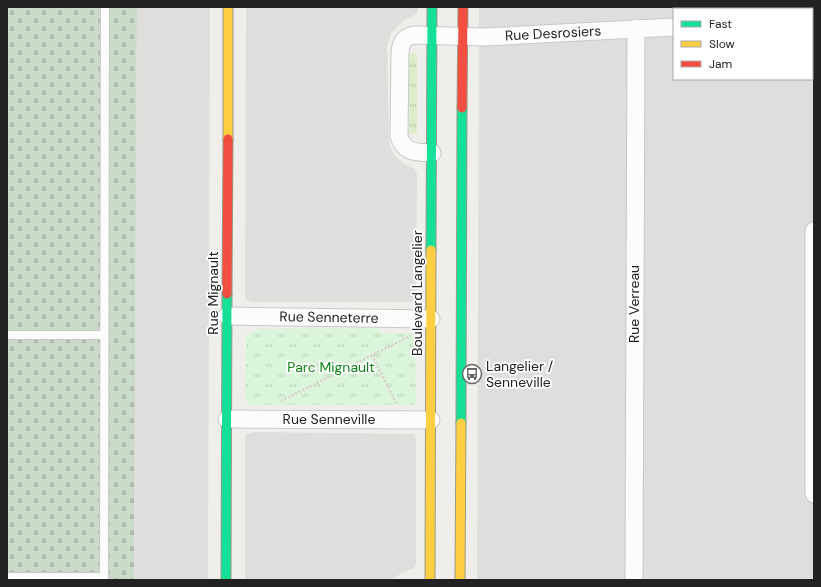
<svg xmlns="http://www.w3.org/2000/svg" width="821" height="587" font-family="'DM Sans',sans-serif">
	<defs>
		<pattern id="grass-tufts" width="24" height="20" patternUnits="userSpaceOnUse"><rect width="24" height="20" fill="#ddeccb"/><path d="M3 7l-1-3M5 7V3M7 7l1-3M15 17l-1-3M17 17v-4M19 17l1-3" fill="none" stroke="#bdcaae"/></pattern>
		<pattern id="cemetery-stones" width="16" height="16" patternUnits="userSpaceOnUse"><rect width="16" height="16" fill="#cadbca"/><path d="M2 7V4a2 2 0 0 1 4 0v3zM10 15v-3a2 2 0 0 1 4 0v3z" fill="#adbcad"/></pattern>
		<pattern id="park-tufts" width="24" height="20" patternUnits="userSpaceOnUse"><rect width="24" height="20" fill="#daf5da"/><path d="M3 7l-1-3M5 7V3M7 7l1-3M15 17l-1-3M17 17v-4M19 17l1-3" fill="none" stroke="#bbd2bb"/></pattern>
	</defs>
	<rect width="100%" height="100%" fill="#f0eeeb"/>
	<!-- residential -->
	<path fill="#dfdedc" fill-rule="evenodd" d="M137 7H210L208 580H134Z
		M246 7H418L417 14 404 20 391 33 387 47 389 143 394 155 404 164 415 169 417 175 416 299 415 302H251L246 299 245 294Z
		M479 7H814V580H477ZM674 9H812V79H674Z
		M254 432 414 434 416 438V563L414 568 402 573 391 580H245V437L247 434Z"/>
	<!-- grass -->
	<path fill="url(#grass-tufts)" d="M409 53H417V134H409Z"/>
	<!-- cemetery -->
	<path fill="url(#cemetery-stones)" d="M7 7H137L134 580H7Z"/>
	<!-- park -->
	<path fill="url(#park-tufts)" d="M379 328V333H410L415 335 416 401 415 405H249L245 398 246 337 250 332H254V329Z"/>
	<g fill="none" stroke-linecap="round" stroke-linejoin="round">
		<defs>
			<path id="lane" d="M7 335H104
				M7 577H104
				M104 580 105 7"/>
			<path id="street" d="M812 22H814
				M432 153C417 152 404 154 399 136L400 52C401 42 404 37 414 35L485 37 674 27
				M814 231V494
				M227 316 431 319
				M227 419 431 420
				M634 580 636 28"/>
			<path id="fast" d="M431 250 432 7
				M461 423 462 108
				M226 580 227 294"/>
			<path id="slow" d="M228 139V7
				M430 580 431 250
				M460 580 461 423"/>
			<path id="jam" d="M462 108 463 7
				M227 294 228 139"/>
		</defs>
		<!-- lane casing -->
		<use href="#lane" stroke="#c9c8c7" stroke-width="10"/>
		<!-- street casing -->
		<use href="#street" stroke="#c9c8c7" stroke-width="19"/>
		<!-- fast casing -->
		<use href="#fast" stroke="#999a82" stroke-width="11"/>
		<!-- slow casing -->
		<use href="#slow" stroke="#999a82" stroke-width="11"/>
		<!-- jam casing -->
		<use href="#jam" stroke="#999a82" stroke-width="11"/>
		<!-- path -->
		<path stroke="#dccecd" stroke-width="2.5" stroke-dasharray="2 2" stroke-linecap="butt" d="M372 355 396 403
			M281 401 410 336"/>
		<!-- lane -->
		<use href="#lane" stroke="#fdfcfc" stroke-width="8"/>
		<!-- street -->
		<use href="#street" stroke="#fdfcfc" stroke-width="17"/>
		<!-- fast -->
		<use href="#fast" stroke="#16e098" stroke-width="9"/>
		<!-- slow -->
		<use href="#slow" stroke="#ffcf43" stroke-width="9"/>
		<!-- jam -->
		<use href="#jam" stroke="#f24e42" stroke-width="9"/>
	</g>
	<!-- icons -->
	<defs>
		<symbol id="bus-ring" viewBox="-11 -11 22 22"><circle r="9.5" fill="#fff" stroke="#6a6968" stroke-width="1.5"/><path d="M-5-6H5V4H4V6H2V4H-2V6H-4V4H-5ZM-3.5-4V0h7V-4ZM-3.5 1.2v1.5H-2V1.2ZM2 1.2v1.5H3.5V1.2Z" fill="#6a6968"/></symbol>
	</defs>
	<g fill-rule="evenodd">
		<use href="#bus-ring" x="461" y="363" width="22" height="22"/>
	</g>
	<g text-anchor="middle" stroke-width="3.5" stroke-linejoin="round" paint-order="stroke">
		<!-- street labels -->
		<g font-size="14" fill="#222" stroke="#fff">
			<text transform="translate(553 33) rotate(-3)" y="5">Rue Desrosiers</text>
			<text transform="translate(213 293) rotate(-90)" y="5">Rue Mignault</text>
			<text transform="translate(417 293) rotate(-90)" y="5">Boulevard Langelier</text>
			<text transform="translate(634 304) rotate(-90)" y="5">Rue Verreau</text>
			<text transform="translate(329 317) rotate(1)" y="5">Rue Senneterre</text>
			<text x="329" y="424">Rue Senneville</text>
		</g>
		<!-- poi labels -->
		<g font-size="14" fill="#222" stroke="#fff" text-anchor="start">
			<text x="486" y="371">Langelier /<tspan x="486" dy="16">Senneville</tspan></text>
		</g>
		<!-- park labels -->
		<g font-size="14" fill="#0c8416" stroke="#fff">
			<text x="331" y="372">Parc Mignault</text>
		</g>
	</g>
	<!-- border -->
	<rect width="821" height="587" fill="none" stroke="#222222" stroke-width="16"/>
	<!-- legend -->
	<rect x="673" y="8" width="140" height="72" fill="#ffffff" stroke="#a7a7a7"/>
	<rect x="681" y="21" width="20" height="6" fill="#16e098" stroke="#a7a7a7"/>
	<text x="709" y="28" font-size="12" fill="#222222">Fast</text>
	<rect x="681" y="41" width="20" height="6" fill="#ffcf43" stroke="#a7a7a7"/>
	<text x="709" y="48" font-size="12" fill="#222222">Slow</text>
	<rect x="681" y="61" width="20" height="6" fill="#f24e42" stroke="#a7a7a7"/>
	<text x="709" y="68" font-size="12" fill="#222222">Jam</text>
</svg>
